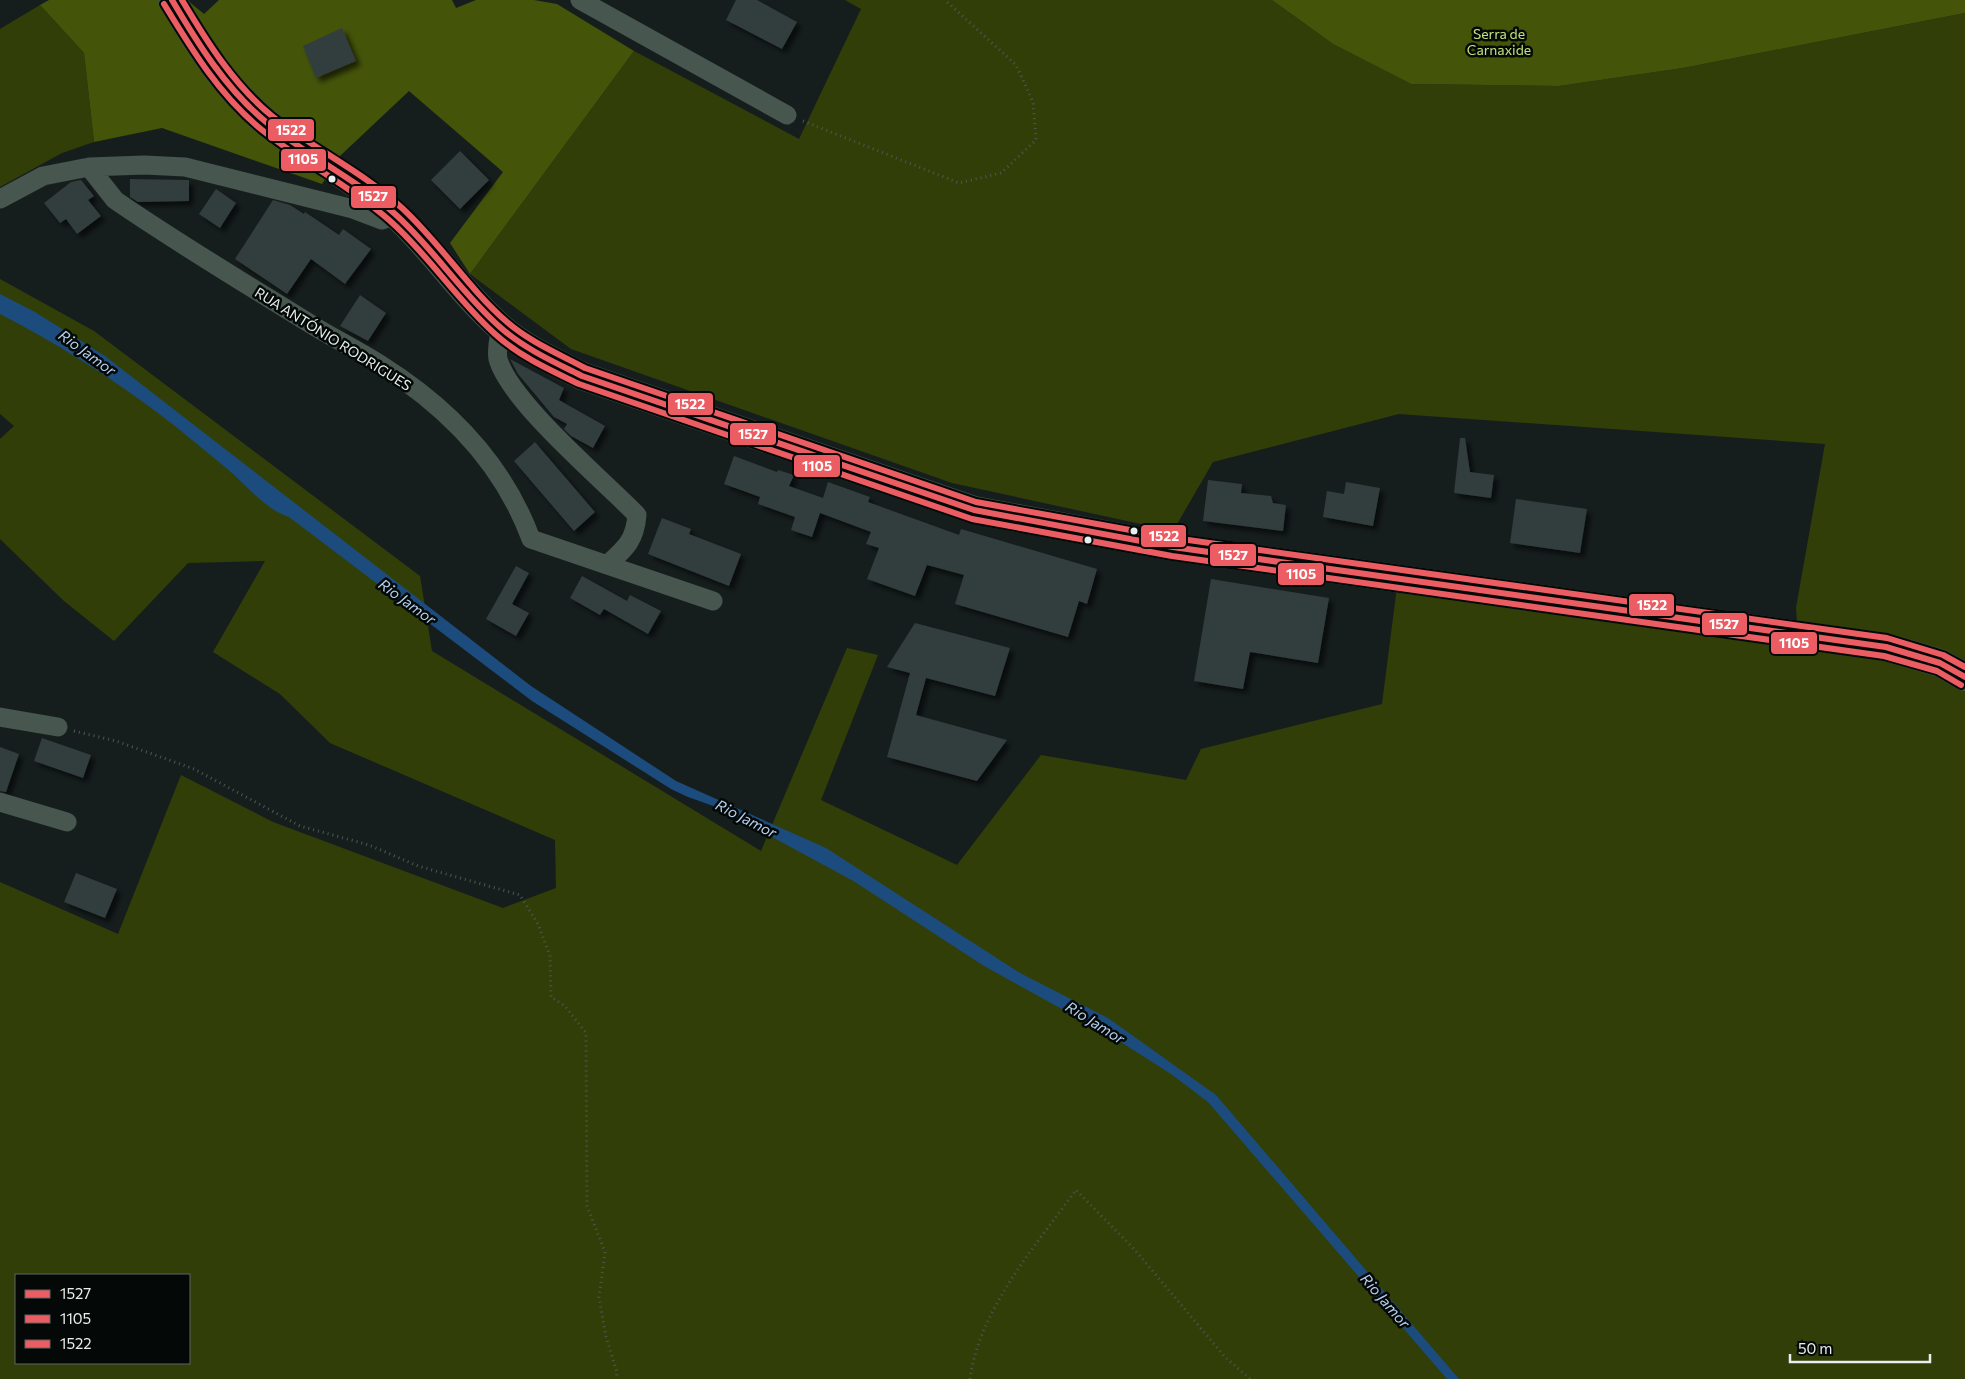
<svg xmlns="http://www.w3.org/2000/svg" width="1965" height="1379" font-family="Commissioner,sans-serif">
	<defs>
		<filter id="shadow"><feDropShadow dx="4.5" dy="4.5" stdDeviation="2.5" flood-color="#0009"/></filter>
	</defs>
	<rect width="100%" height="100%" fill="#161e1d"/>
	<!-- green -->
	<path fill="#323e08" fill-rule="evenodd" d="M845 0H1272L1333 44 1411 84 1559 86 1683 68 1965 13V1379H0V882L118 934 181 775 273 822 503 908 556 888 555 840 330 743 280 694 213 652 265 561 188 563 114 641 64 601 0 539V439L14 426 0 414V279L94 331 420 576 432 651 761 851 847 648 878 655 821 800 957 865 1041 755 1186 780 1201 749 1382 704 1398 579 1798 634 1796 608 1825 444 1399 414 1213 462 1173 531 952 483 571 349 470 274 634 51 799 139 861 9ZM16 1275H189V1363H16Z
		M40 5 84 53 94 142 62 153 0 187V29Z"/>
	<!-- forest -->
	<path fill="#445409" d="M49 0H187L204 14 219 0H452L456 8 476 0H534L557 4 634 51 470 274 450 243 503 172 409 91 340 156 322 184 162 128 94 142 84 53 40 5Z
		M1272 0H1965V13L1683 68 1559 86 1411 84 1333 44Z"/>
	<!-- water -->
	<path fill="#1c4c7d" d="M0 294 35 312 105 356 531 686 676 781 826 848 1020 973 1108 1018 1216 1095 1459 1379H1447L1208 1102 1171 1074 1116 1039 984 966 855 882 719 808 688 797 671 789 532 701 289 517C265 509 250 489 232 473 208 453 183 432 158 413 107 375 56 343 0 314Z"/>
	<!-- building -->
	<path fill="#323c3e" filter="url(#shadow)" d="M736 0H757L797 22 782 49 726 20Z
		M342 28 356 61 316 78 303 46Z
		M460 151 489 180 460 209 431 180Z
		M130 179 189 180V201L138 202 130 197Z
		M81 180 94 196 88 200 101 216 77 234 66 219 60 223 44 203 71 182Z
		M216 189 236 203 220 228 199 214Z
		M273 200 290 205 304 214 305 212 339 235 343 229 371 249 345 284 311 259 287 294 235 259Z
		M360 295 386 313 368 341 340 326Z
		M510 359 564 388 559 400 605 426 593 448 571 436 564 429 567 424 554 417 518 374Z
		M1460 438H1465L1470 472 1494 475 1491 498 1454 493Z
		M535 442 595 512 574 531 514 461Z
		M734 456 777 472 778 470 794 475 789 486 823 498 828 482 870 497 868 502 959 535 961 529 1097 569 1087 604 1079 601 1068 637 955 604 964 575 927 565 915 596 867 579 879 548 866 544 871 532 820 513 812 537 791 530 795 517 758 504 760 497 724 484Z
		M1208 480 1242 484 1241 493 1271 496 1273 503 1286 505 1283 531 1203 521Z
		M1346 482 1380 488 1373 526 1323 517 1327 491 1344 494Z
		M1516 499 1587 509 1580 553 1510 543Z
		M662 518 691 529 689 534 741 554 729 586 648 554Z
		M516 566 529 573 512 604 529 613 516 636 486 619Z
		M582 576 627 601 630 595 661 611 648 634 604 609 600 615 570 598Z
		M1211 579 1329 598 1318 663 1250 652 1243 689 1194 681Z
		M915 623 1010 648 995 696 926 678 916 715 1007 740 977 781 887 757 910 673 887 667Z
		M42 738 91 755 83 778 34 761Z
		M0 747 19 754 6 792 0 791Z
		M76 873 117 889 105 918 64 902Z"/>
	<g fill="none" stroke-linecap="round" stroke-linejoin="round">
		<!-- path -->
		<path stroke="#4c5852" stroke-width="3" stroke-dasharray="1 4" stroke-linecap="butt" d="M803 121 959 183 1001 173 1036 140 1033 102 1016 65 945 0
			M74 731 116 741 194 769 300 826 369 845 418 866 520 895 538 924 550 956 551 997 565 1006 586 1033 587 1206 605 1252 599 1297 606 1337 617 1372 616 1379
			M970 1379C979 1310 1036 1245 1076 1190L1135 1250 1225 1357 1250 1379"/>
		<!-- street -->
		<path stroke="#47564e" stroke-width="19" d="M580 0 787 115
			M89 167 115 200C179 244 246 284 312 325 335 339 359 351 381 365 449 408 503 463 531 539L713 601
			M0 199 43 176 89 167 144 165 185 167 353 209 382 220 396 215
			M501 328C499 339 496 348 498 359 510 402 603 480 637 515 635 540 626 548 608 564
			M0 717 58 727
			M0 802 67 822"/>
		<!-- primary -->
		<path stroke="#3b5346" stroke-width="28" d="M172 0C198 44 225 89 266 122 307 155 355 179 395 214 433 249 462 294 501 328 524 348 555 362 582 376L974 510 1173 547 1886 647 1940 663 1965 677"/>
		<defs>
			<path id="bus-1" d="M172 0C198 44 226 89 266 122 307 156 356 179 395 214 434 249 462 294 501 328 525 349 554 362 582 376L974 510 1173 547 1886 647 1940 663 1965 677"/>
			<path id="bus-2" d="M164 4C192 50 220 96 262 130 302 162 350 186 389 220 428 254 456 299 495 334 519 356 550 370 579 384L972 519 1172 556 1884 656 1937 671 1961 685"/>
			<path id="bus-3" d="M182 0C207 42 234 85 272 116 314 149 363 172 402 208 440 243 468 288 507 322 530 342 559 354 585 368L976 502 1174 538 1887 638 1943 655 1965 667"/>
		</defs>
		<!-- bus-1 casing -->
		<use href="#bus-1" stroke="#040908" stroke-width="10"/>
		<!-- bus-2 casing -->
		<use href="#bus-2" stroke="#040908" stroke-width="10"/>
		<!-- bus-3 casing -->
		<use href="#bus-3" stroke="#040908" stroke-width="10"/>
		<!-- bus-1 -->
		<use href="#bus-1" stroke="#eb5d62" stroke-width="6"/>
		<!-- bus-2 -->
		<use href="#bus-2" stroke="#eb5d62" stroke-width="6"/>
		<!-- bus-3 -->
		<use href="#bus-3" stroke="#eb5d62" stroke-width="6"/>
	</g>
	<!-- markers -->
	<g fill="#e8f0ef" stroke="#040908" stroke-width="2">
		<circle cx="332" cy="179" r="4.5"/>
		<circle cx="1134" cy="531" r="4.5"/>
		<circle cx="1088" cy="540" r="4.5"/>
	</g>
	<g text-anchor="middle" stroke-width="5" stroke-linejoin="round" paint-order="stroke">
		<!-- park labels -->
		<g font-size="14" fill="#c5e279" stroke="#040908">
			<text x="1499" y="39">Serra de<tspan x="1499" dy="16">Carnaxide</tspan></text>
		</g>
		<!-- street labels -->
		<g font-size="14" fill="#e8f0ef" stroke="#040908">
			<text transform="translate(333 339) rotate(32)" y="5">RUA ANTÓNIO RODRIGUES</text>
		</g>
		<!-- water labels -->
		<g font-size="15" font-style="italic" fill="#b5d0f0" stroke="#040908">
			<text transform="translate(87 353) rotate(36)" y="5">Rio Jamor</text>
			<text transform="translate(407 602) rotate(36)" y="5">Rio Jamor</text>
			<text transform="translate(746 819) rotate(27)" y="5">Rio Jamor</text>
			<text transform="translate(1095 1023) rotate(32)" y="5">Rio Jamor</text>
			<text transform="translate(1385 1301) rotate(49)" y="5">Rio Jamor</text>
		</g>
	</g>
	<g stroke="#040908" stroke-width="2">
		<rect x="267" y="118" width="48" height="24" rx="5" fill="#eb5d62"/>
		<rect x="280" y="148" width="47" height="24" rx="5" fill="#eb5d62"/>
		<rect x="350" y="185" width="47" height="24" rx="5" fill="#eb5d62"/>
		<rect x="667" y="392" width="47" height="24" rx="5" fill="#eb5d62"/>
		<rect x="729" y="422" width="48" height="24" rx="5" fill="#eb5d62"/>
		<rect x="793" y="454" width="48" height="24" rx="5" fill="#eb5d62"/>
		<rect x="1140" y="524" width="47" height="24" rx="5" fill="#eb5d62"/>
		<rect x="1209" y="543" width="48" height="24" rx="5" fill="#eb5d62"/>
		<rect x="1277" y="562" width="48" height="24" rx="5" fill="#eb5d62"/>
		<rect x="1628" y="593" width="47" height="24" rx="5" fill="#eb5d62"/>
		<rect x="1701" y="612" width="47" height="24" rx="5" fill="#eb5d62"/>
		<rect x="1770" y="631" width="48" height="24" rx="5" fill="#eb5d62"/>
	</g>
	<g font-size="14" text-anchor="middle" font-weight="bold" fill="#fff">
		<text x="291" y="135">1522</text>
		<text x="303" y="164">1105</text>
		<text x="373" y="201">1527</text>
		<text x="690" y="409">1522</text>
		<text x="753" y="439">1527</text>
		<text x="817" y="471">1105</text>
		<text x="1164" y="541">1522</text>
		<text x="1233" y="560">1527</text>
		<text x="1301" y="579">1105</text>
		<text x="1652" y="610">1522</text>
		<text x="1724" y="629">1527</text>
		<text x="1794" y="648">1105</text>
	</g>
	<!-- legend -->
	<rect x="15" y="1274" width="175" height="90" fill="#040908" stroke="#5f6564"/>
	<rect x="25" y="1290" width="25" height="8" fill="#eb5d62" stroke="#5f6564"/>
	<text x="60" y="1299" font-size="15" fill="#e8f0ef">1527</text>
	<rect x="25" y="1315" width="25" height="8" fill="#eb5d62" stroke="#5f6564"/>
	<text x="60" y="1324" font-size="15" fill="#e8f0ef">1105</text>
	<rect x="25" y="1340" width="25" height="8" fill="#eb5d62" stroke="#5f6564"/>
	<text x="60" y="1349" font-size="15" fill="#e8f0ef">1522</text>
	<!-- scale -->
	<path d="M1790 1354v8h140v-8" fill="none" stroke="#e8f0ef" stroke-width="2.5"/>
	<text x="1798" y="1354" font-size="15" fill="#e8f0ef" stroke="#040908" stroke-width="4" paint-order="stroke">50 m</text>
</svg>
